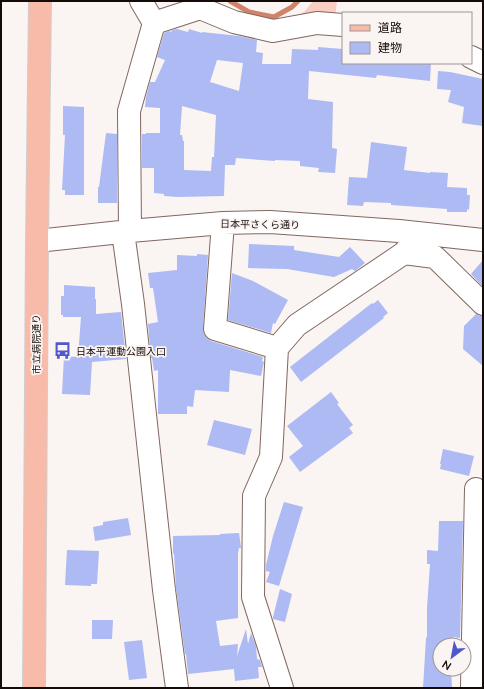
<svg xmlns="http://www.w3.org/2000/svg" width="484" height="689" font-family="Mulish,'Noto Sans JP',sans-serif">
	<rect width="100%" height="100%" fill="#faf4f2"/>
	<!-- green -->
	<path fill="#f8cec2" d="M313 1H337L335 18 298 16 305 11Z"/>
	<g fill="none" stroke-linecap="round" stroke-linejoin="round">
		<!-- stream -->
		<path stroke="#d1826b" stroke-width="5" d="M230 1 249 12 274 17 292 7 298 1"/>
	</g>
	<!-- building -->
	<path fill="#adbaf3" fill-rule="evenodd" d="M177 29 188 32 189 29 202 33V32L239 36 257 40 256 52 263 53 262 64H291L292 49 318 50V47L343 49V63H431L430 81 377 75 376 78 309 71 308 99 333 102 332 148 337 149 335 173 318 172 319 168 300 166V161L275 160V161L236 158 235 165H225L224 196 178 197 164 196V194L154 193V168H142V134H146V133H160V108L145 107 146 97 150 82H155L165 60 157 57 164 33 169 31 171 32 172 30ZM217 60 243 63 239 91 210 82ZM182 106 216 115 214 157H212L211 171 184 170V141H183L182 135H180Z
		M438 71 450 72 483 79V126L462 123 464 107 448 102 451 90 437 89Z
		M63 106 84 107V195H65V190H62L65 135H63Z
		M106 133 117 134V203H98V187H99Z
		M371 142 407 147 404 170 430 173V172L448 173 447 187 467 188V195H470L469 210 467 209V212H447V209L391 205V203L364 202 363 206 347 205 349 177 367 178Z
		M249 244 294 246V250L339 257 350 247 365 263 355 271 352 269 334 277 287 269 248 268Z
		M197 254 208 255 203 328 204 334 207 338 211 341 263 357 262 361 264 362 261 376 230 370 229 392 195 390 193 407 187 406V414H158V370L154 371 152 358H151L148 324 158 322 153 288H150L148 273 177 270V255L197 256Z
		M483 260V287L471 274Z
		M232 273 253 281 288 300 275 324 273 323 271 333 228 320Z
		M64 285 95 287V299H96V314L121 312 126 359 92 362 90 395 62 394 64 356 78 357 81 317H63V315H61V296H64Z
		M378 300 388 313 383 317 384 318 301 382 290 367 372 303 373 304Z
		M476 314 480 316H483V366L463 349 464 326Z
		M331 392 339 403 337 404 353 425 349 428 353 433 300 472 289 457 303 446 287 426Z
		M214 420 252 429 245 455 207 445Z
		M443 449 474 456 469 476 440 469 441 464H440Z
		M284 502 303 507 279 586 266 582 270 572 266 571V565L273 536Z
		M128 518 131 535 95 541 93 527 103 525V522Z
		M439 521H463L460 638 453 637V642H447V645H440V669H451L452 688H423L426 638 427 637V608L430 564H427V550L438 551Z
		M239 533 241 548H239L238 553V618L216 621 220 646 238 644 237 656 246 629 248 644 251 633 256 646 257 659 260 660 262 667H258L259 678 235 681 234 669 188 674 186 654H185L176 588 174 553 173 554V536L220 535V534Z
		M67 550 99 551 97 584H91V586L65 585Z
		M280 589 292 594 285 622 273 619V617Z
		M92 620H113L112 639H92Z
		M142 640 147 678 129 680 124 642Z"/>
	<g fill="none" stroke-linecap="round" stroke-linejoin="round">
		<defs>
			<path id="minor" d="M154 23 200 8 234 22 273 31 317 23 343 25
				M471 57 483 63
				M223 223 215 329 277 348
				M130 231 129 111 154 23 141 1
				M123 232 133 304 164 590 177 688
				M37 241 130 231 223 223 270 222 399 231 483 240
				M404 253 435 257 483 304
				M282 688 253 597 254 496 271 457 277 348 297 325 404 253 419 233
				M472 688 476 489 483 495"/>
			<path id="major" d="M34 688 37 241 40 1"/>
		</defs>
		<!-- minor casing -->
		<use href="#minor" stroke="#81675f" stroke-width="24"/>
		<!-- major casing -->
		<use href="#major" stroke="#d0cecd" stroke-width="24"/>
		<!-- minor -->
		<use href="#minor" stroke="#fff" stroke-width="22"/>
		<!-- major -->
		<use href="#major" stroke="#f9bba9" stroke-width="22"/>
	</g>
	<!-- icons -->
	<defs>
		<symbol id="bus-bare" viewBox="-9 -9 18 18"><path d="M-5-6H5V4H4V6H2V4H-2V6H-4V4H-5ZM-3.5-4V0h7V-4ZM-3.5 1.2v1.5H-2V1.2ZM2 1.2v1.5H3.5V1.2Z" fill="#4e57cd" stroke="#faf4f2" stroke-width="2.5" paint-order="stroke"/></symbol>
	</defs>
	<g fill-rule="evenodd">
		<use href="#bus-bare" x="50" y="338" width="25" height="25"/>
	</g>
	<g text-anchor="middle" stroke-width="3.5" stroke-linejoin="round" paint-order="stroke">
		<!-- street labels -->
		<g font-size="10" fill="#140a07" stroke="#faf4f2">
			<text transform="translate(260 224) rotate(1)" y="4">日本平さくら通り</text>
			<text transform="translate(36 344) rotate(-90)" y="4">市立病院通り</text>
		</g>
		<!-- poi labels -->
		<g font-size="10" fill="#140a07" stroke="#faf4f2" text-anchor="start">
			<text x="76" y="355">日本平運動公園入口</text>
		</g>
	</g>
	<!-- border -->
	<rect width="484" height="689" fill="none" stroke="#140a07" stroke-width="4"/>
	<!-- legend -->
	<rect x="342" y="12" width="130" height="52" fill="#faf4f2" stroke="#9e9694"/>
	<rect x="350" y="25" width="20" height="6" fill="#f9bba9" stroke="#9e9694"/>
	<text x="378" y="32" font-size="12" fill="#140a07">道路</text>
	<rect x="350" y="42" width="20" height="12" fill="#adbaf3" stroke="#9e9694"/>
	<text x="378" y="52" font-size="12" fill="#140a07">建物</text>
	<!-- north arrow -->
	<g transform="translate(452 657) rotate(212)"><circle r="19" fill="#faf4f2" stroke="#9e9694"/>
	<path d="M0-3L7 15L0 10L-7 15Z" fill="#4e57cd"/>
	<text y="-6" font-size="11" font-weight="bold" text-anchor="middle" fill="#140a07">N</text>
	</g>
</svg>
